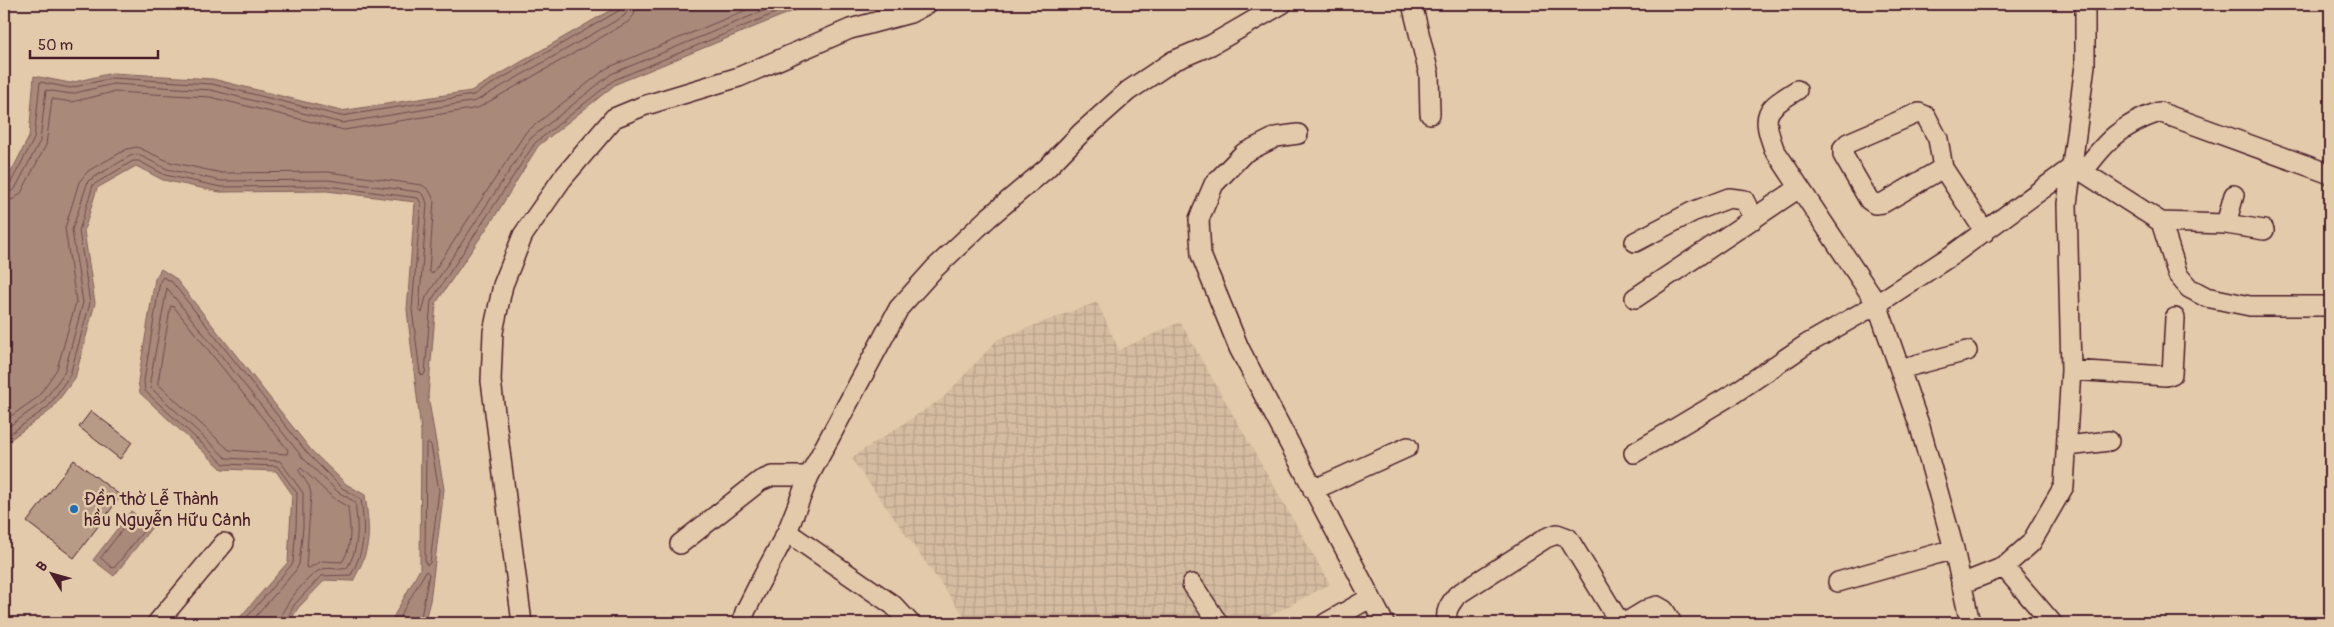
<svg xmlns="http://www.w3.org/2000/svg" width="2334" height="627" font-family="Pangolin,sans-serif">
	<defs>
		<pattern id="industrial-grid" width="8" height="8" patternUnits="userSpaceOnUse" patternTransform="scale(1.25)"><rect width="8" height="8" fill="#d5bca0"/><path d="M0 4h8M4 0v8" fill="none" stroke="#b8a18a"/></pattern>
	</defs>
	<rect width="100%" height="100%" fill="#e2caaa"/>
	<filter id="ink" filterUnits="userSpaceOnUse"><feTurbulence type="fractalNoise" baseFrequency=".02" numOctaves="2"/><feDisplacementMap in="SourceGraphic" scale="10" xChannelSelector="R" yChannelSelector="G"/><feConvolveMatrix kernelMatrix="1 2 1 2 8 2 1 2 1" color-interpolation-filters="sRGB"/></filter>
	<g filter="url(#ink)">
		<!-- industrial -->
		<path fill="url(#industrial-grid)" d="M1097 302 1119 350 1180 322 1330 584 1256 623H969L851 458 943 398 998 339Z"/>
		<!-- water -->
		<path fill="#a8897a" stroke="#825f5a" d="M621 4H810L616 84 538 146 497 213 436 303 428 396 444 489 430 601 424 623H390L420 569 421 431 407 310 415 202 327 191 220 192 163 180 136 166 97 188 84 231 95 303 75 378 51 410 4 444V186L29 137 34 76 70 83 112 73 213 79 341 111 471 91Z
			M161 269 175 278 311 450 346 484 365 495C370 533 372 547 353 581L325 580 298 608 289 623H235L288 562 292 494 276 471 222 469 140 393 138 381 155 279Z
			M131 511 152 527 114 576 93 560Z"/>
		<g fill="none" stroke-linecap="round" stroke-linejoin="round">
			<!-- shore -->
			<path stroke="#70494b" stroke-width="1" d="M4 187 10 184 34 139 40 82 70 88 112 78 212 84 341 116 473 95 620 10 623 4
				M4 194 10 192 15 189 40 141 46 90 71 94 113 84 211 90 342 123 476 101 624 16 628 10 629 4
				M4 201 14 199 21 193 46 145 52 99 72 102 113 92 210 97 344 130 478 108 628 22 634 15 637 4
				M171 306 174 307 288 450 287 454 229 450 158 384Z
				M4 421 38 397 57 369 76 302 65 228 79 182 88 171 127 149 137 147 170 162 222 173 328 172 422 185 429 190 434 200 429 271 432 274 526 132 607 68 761 4
				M4 430 43 402 64 373 83 303 72 230 88 181 130 156 137 154 167 169 221 181 328 180 420 192 425 197 427 204 419 309 422 313 426 297 531 138 611 74 780 4
				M4 438 48 407 70 375 90 303 79 231 93 185 133 161H139L165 175 221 187 327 186 418 198 421 203 412 309 420 373 423 376 425 373 431 301 535 143 614 80 797 4
				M429 443 431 445 439 490 430 563 427 565 425 562 426 446Z
				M301 468 333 498 348 507C350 526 353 546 342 562L322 561 309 568 306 567 311 494 309 486 299 471Z
				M131 519 143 527 144 530 115 567 112 568 101 558Z
				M242 623 293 563 296 527 297 493 277 466 224 464 145 391 144 381 160 281 163 277 172 282 308 454 342 488 361 499C365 530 366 547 351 575L321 576 294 605 285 623
				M250 623 296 570 299 564 303 527V493L280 461 226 458 151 388 150 381 167 288 303 458 338 492 355 502C358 527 360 546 347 568 339 571 328 566 320 570 307 576 280 609 279 623
				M396 623 426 571 429 574 420 623"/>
		</g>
		<!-- building -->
		<path fill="#b89b87" stroke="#4a1f2b" d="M91 411 132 442 120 459 79 427Z
			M74 460 121 496 74 558 27 522Z"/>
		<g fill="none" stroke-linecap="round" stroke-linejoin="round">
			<defs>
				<path id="minor" d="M1412 4 1429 74 1430 114
					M1797 90C1765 110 1761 113 1774 149L1877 304 1920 427 1954 549 1970 623
					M1298 134 1276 137 1244 153 1214 184 1199 219 1201 255 1239 348 1384 623
					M1943 168 1883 203 1875 204 1869 200 1843 155V148L1848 143 1913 115 1919 113 1926 116 1938 139 1943 168 1985 232
					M2071 168 2083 172 2161 222 2178 275 2189 288 2206 297 2250 306H2330
					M2083 172C2106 141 2121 125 2159 112L2330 174
					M2161 222 2226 224 2234 195
					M2226 224 2264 230
					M1635 242 1692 212 1729 198 1744 200 1754 219
					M1635 298 1799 188
					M1900 369 1967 351
					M2071 370 2166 376 2172 374 2175 318
					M2068 446 2109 441
					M1634 453 1733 394 1807 344 1877 304 1952 255 2071 168
					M1313 490 1408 447
					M787 532 893 605 910 623
					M680 544 760 481 772 476H809
					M2004 567 2031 543 2064 486 2071 370 2067 204 2085 65V4
					M1838 582 1954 549
					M1192 584 1218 623
					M1961 584 2004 567 2052 623
					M157 623 224 543
					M522 623 491 381 493 332 503 285 523 235 562 179 614 118 643 106 739 77 850 29 910 13 927 4
					M742 623 745 612 758 586 787 532 809 476 899 308 934 269 988 218 1047 168 1081 133 1128 91 1173 61 1211 45 1282 4
					M1326 623 1370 598
					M1449 623C1443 613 1450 604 1457 595L1546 538 1557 534 1568 538 1620 623
					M1625 623 1650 608 1657 606 1664 610 1672 623"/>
			</defs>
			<!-- minor casing -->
			<use href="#minor" stroke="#4a1f2b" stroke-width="22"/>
			<!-- minor -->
			<use href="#minor" stroke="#e2caaa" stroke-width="19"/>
		</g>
	</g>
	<!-- markers -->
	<circle fill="#1f6fb2" stroke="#e2caaa" stroke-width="2" cx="74" cy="509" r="5"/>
	<g text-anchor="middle" stroke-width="5" stroke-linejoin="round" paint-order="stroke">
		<!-- poi labels -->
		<g font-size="18" fill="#4a1f2b" stroke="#e2caaa" text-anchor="start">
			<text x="84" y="505">Đền thờ Lễ Thành<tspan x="84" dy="21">hầu Nguyễn Hữu Cảnh</tspan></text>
		</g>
	</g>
	<!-- margin -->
	<rect width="2334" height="627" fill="none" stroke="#e2caaa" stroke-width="20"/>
	<rect x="10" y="10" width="2314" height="607" fill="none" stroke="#4a1f2b" stroke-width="2" filter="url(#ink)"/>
	<!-- north arrow -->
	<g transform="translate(52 574) rotate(307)" stroke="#e2caaa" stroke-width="4" paint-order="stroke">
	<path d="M0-4L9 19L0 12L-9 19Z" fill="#4a1f2b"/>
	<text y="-8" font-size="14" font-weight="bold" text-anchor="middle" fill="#4a1f2b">B</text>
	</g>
	<!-- scale -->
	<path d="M30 50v8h128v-8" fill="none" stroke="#4a1f2b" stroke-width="2.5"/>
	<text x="38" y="50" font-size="15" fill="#4a1f2b" stroke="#e2caaa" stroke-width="4" paint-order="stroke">50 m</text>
</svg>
